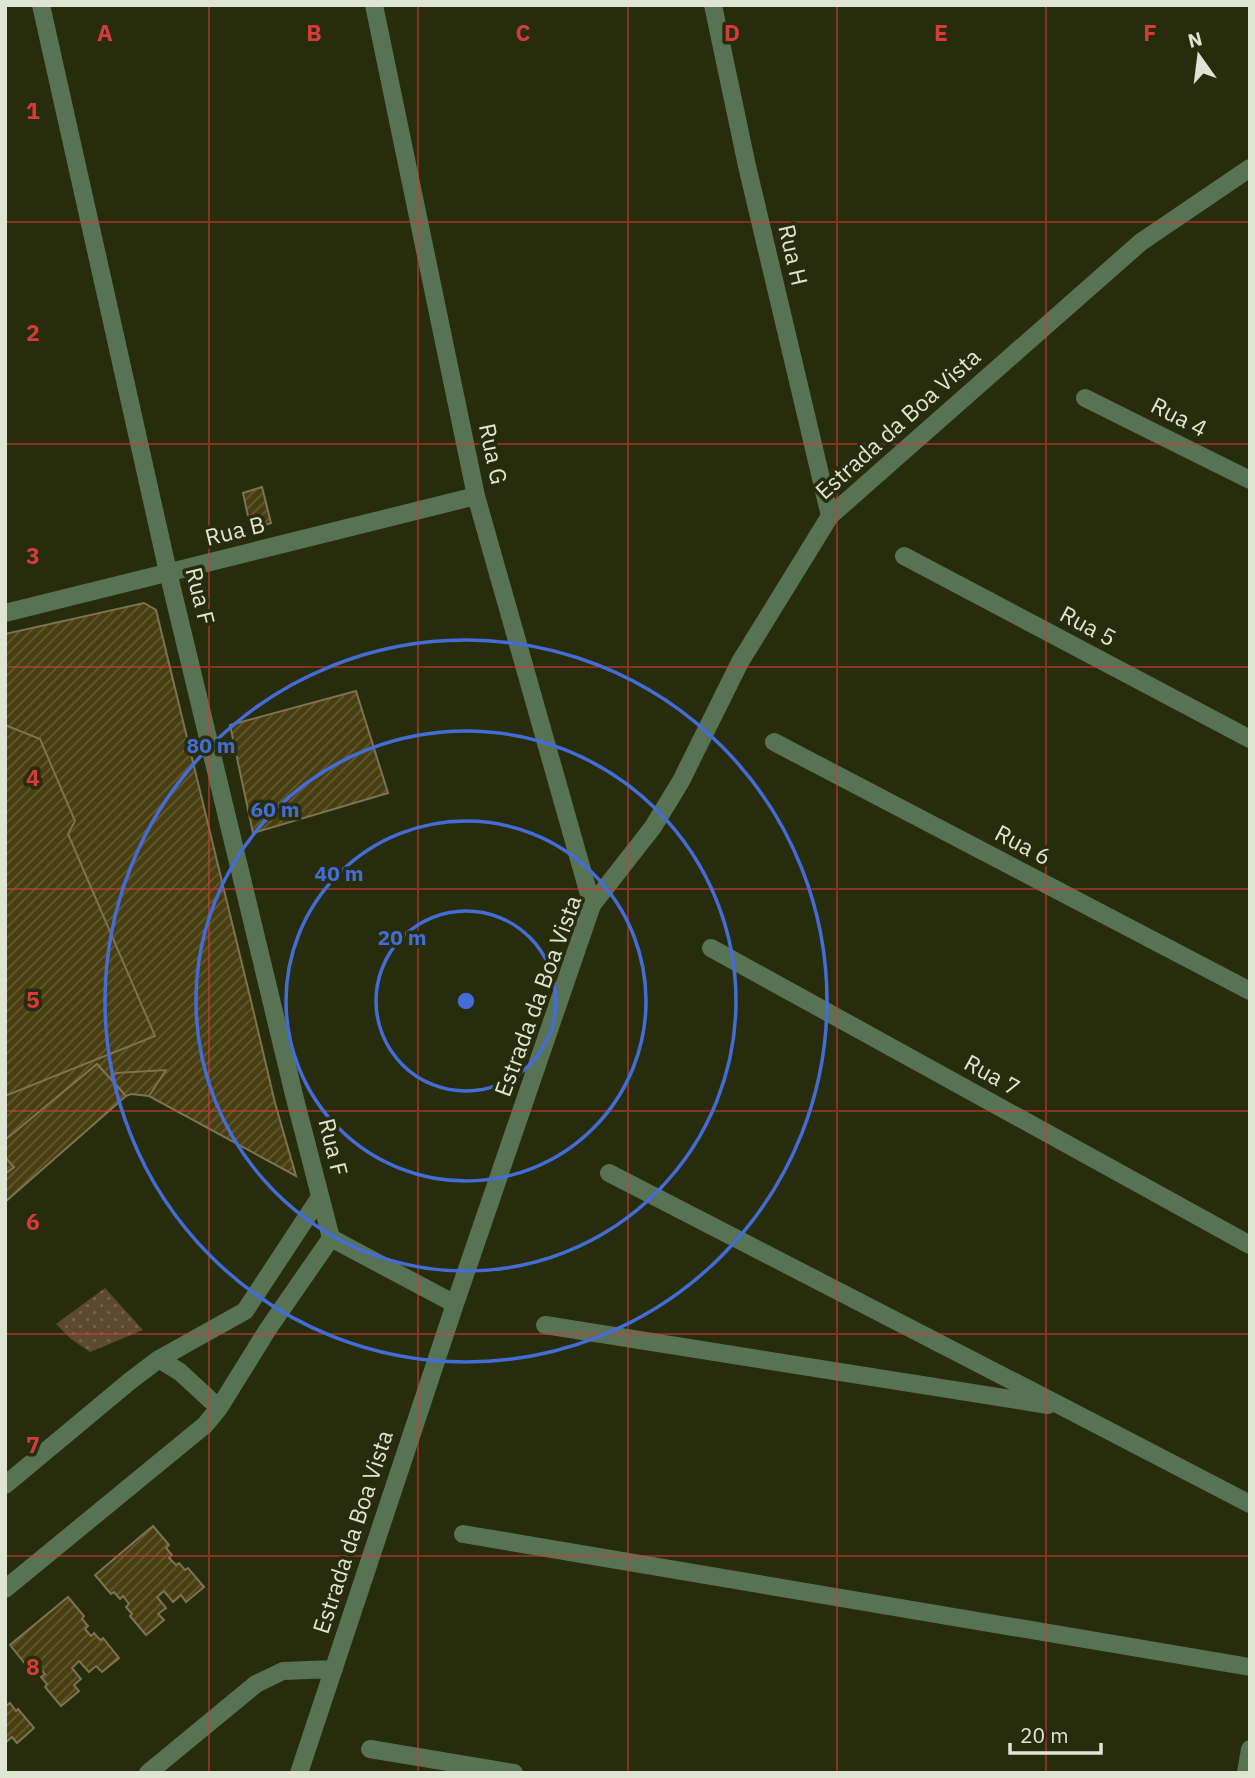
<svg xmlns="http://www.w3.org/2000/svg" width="1255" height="1778" font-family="'IBM Plex Sans',sans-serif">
	<defs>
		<pattern id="park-dots" width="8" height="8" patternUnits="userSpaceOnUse" patternTransform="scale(1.75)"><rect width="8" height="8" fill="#5d492f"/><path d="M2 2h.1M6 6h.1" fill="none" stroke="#74634c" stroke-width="1.8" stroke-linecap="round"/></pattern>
		<pattern id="building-hatch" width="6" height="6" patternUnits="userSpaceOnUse" patternTransform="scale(1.75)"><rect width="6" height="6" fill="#493e11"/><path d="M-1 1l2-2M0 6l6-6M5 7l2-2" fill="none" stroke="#635a33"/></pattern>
	</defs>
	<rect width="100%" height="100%" fill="#272c0d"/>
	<!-- park -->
	<path fill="url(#park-dots)" d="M105 1288 143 1330 90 1352 71 1339 56 1324Z"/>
	<!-- building -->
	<path fill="url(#building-hatch)" stroke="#7b7351" stroke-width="2" d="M262 487 271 523 251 530 243 493Z
		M144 603 156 610 251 1001 275 1103 296 1176 149 1096 131 1094 126 1096 5 1202V634Z
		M356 691 388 793 253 833 230 725Z
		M5 725 40 739 75 821 68 834 155 1036 5 1096Z
		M97 1064 126 1096 5 1202V1174L14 1167 5 1157V1140Z
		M166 1070 149 1096 131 1094 126 1096 111 1079 116 1073Z
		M153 1526 169 1545 166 1548 172 1555 169 1558 176 1565 179 1563 185 1570 188 1568 204 1587 186 1602 181 1595 173 1602 164 1591 157 1597 166 1608 158 1614 164 1620 146 1635 130 1616 132 1614 126 1607 129 1604 123 1596 120 1599 114 1592 111 1594 95 1575Z
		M68 1597 84 1616 82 1619 88 1626 85 1629 91 1636 94 1633 100 1640 103 1638 119 1658 102 1672 96 1666 89 1672 79 1661 72 1668 81 1679 74 1685 79 1691 61 1706 45 1687 47 1684 41 1677 45 1674 39 1667 35 1670 29 1663 26 1665 10 1645Z
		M10 1703 16 1711 18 1709 34 1728 17 1743 12 1737 5 1743V1705L6 1706Z"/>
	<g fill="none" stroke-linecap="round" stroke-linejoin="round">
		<!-- minor -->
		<path stroke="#587254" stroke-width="18" d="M41 5 168 572 295 1099 331 1238 455 1304
			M374 5 476 496 592 905
			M713 5 747 166 830 516
			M1085 398 1250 480
			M904 556 1250 739
			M5 613 476 496
			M774 742 1250 991
			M711 948 1250 1245
			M609 1173 1065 1408 1250 1504
			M545 1325 1048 1405
			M159 1359 180 1372 219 1408
			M5 1485 130 1381 159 1359 245 1311 320 1197
			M463 1534 1250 1667
			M5 1589 205 1425 219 1408 268 1329 331 1238
			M370 1749 514 1773
			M148 1773 256 1684 283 1671 334 1669
			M299 1773 455 1304 592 905 653 827 681 781 740 662 830 516 1141 242 1250 168
			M1246 1773 1250 1749"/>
	</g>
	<!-- grid -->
	<path fill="none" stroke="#d73b39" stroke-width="2" stroke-opacity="0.55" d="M209 5V1773M418 5V1773M628 5V1773M837 5V1773M1046 5V1773M5 222H1250M5 444H1250M5 667H1250M5 889H1250M5 1111H1250M5 1334H1250M5 1556H1250"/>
	<!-- distance rings -->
	<g fill="none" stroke="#446cd7" stroke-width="3.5">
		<circle cx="466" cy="1001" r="90"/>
		<circle cx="466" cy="1001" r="180"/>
		<circle cx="466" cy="1001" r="270"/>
		<circle cx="466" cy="1001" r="361"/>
	</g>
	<g text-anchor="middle" stroke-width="7" stroke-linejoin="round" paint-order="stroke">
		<!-- street labels -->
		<g font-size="23" fill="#e0e5d3" stroke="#272c0d">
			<text transform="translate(793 255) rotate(77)" y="8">Rua H</text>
			<text transform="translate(1179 417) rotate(27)" y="8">Rua 4</text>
			<text transform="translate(898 424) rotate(-42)" y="8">Estrada da Boa Vista</text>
			<text transform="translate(493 454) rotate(78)" y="8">Rua G</text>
			<text transform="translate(235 531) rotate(-14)" y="8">Rua B</text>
			<text transform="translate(200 596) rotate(76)" y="8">Rua F</text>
			<text transform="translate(1088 626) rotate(28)" y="8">Rua 5</text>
			<text transform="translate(1023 845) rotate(28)" y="8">Rua 6</text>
			<text transform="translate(538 996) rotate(-70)" y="8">Estrada da Boa Vista</text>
			<text transform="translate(992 1075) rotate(29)" y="8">Rua 7</text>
			<text transform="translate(333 1147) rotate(76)" y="8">Rua F</text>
			<text transform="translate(353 1532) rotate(-72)" y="8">Estrada da Boa Vista</text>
		</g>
	</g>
	<g font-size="23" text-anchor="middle" font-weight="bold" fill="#d73b39" stroke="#272c0d" stroke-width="7" stroke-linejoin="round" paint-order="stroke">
		<text x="105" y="41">A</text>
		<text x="314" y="41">B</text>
		<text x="523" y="41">C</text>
		<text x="732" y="41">D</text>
		<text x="941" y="41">E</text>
		<text x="1150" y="41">F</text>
		<text x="33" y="119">1</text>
		<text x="33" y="341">2</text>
		<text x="33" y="564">3</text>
		<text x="33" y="786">4</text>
		<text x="33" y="1008">5</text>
		<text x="33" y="1230">6</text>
		<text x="33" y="1453">7</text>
		<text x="33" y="1675">8</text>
	</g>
	<circle cx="466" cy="1001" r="10" fill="#446cd7" stroke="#272c0d" stroke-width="3.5"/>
	<g font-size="21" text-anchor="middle" font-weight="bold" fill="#446cd7" stroke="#272c0d" stroke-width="7" stroke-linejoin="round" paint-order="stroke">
		<text x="211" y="753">80 m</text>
		<text x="275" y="817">60 m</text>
		<text x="339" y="881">40 m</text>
		<text x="402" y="945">20 m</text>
	</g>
	<!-- border -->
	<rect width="1255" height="1778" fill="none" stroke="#e0e5d3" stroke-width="14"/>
	<!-- north arrow -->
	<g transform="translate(1199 56) rotate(346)" stroke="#272c0d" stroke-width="5" paint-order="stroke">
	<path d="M0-5L12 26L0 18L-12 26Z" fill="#e0e5d3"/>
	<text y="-10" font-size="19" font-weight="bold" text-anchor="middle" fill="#e0e5d3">N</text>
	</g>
	<!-- scale -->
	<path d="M1010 1743v10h91v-10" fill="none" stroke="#e0e5d3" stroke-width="3.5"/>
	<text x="1020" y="1743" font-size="21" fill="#e0e5d3" stroke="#272c0d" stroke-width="5" paint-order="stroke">20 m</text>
</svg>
